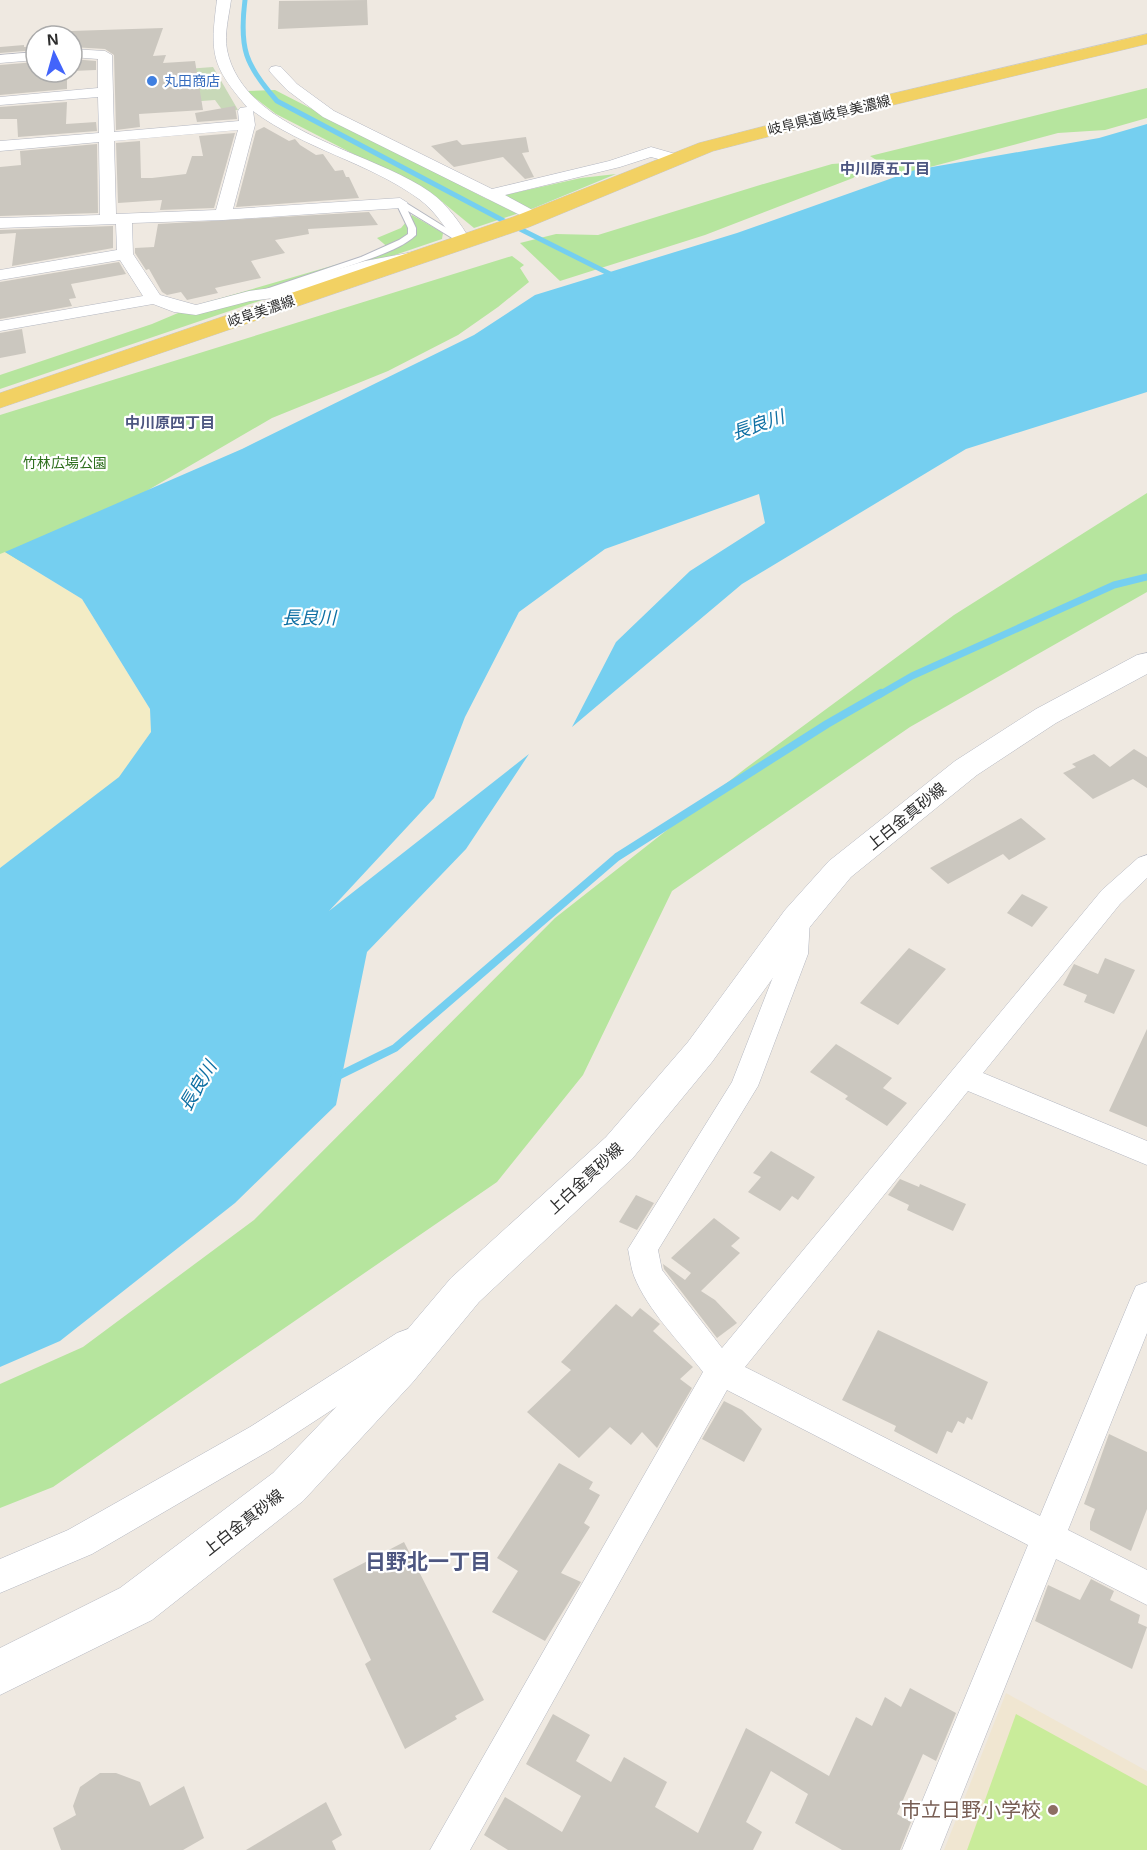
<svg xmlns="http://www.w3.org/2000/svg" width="1147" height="1850" font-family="Arial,'Noto Sans JP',sans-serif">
	<rect width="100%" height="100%" fill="#efe9e1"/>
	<!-- education -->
	<path fill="#f0e6d1" d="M1006 1693 1147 1771V1850H944Z"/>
	<!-- green -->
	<path fill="#b6e59e" d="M1147 88V118L1105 130 1058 133 900 175 870 156Z
		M275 90 487 199 581 178 616 174 534 208 474 228 435 196 276 114 246 91Z
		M860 162 866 163 867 166 853 178 705 235 560 281 520 243 556 234 598 235 760 185 832 164Z
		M412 215 443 233 442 239 0 389V375L152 324 197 305 390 249 377 238 401 228Z
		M512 256 524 265 520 268 529 282 498 307 458 335 388 371 272 418 21 564 0 573V415Z
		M1147 493V592L910 727 672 891 583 1075 497 1182 53 1487 0 1508V1384L83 1347 254 1220 555 918 746 768 954 615Z"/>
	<!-- sand -->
	<path fill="#f3ecc5" d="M5 552 82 599 150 709 151 732 120 777 0 868V554Z"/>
	<!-- cemetery -->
	<path fill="#c8d9b8" d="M213 67 238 110 223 111 215 100 175 103 173 70Z"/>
	<!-- pitch -->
	<path fill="#c9ec9a" d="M1016 1714 1147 1786V1850H967Z"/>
	<!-- water -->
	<path fill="#75cff0" d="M1147 124V392L966 449 742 584 572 727 616 642 690 571 765 523 759 494 605 549 519 612 465 717 434 798 329 911 529 754 466 849 367 952 336 1105 235 1203 60 1341 0 1367V868L119 777 151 732 150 709 82 599 5 552 242 449 474 335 535 295 737 233 915 170 1099 138Z"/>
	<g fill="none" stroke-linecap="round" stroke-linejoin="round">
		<!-- stream-far2 -->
		<path stroke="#75cff0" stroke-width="5" d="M245 0C239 48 245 65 277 101L506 222 618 278"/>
		<!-- stream-far1 -->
		<path stroke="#75cff0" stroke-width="7" d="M879 695 912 676 1114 585 1147 577"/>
		<!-- stream -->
		<path stroke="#75cff0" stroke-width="8" d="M334 1078 395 1048 617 857 827 724 881 693"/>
	</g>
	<!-- building -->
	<path fill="#cbc7bf" d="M367 0 368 25 278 29 279 1Z
		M163 28 153 56 166 55 163 63 195 61 203 110 139 114 140 127 116 130 114 55 105 49 72 47V36H69L71 31Z
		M24 45V47L36 46V50L0 53V47Z
		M72 59 96 61V70L72 71Z
		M36 62V72H67V89L0 95V65Z
		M67 102 66 124 96 122 97 131 18 137 17 119H0V107Z
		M235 106 237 119 197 122 195 113Z
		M264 127 289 141 295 139 300 145 316 155 323 154 335 171 343 170 346 177H349L359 198 236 207 256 131Z
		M235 133 214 208 160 210 162 200 118 203 116 143 140 141 141 178H152L186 174 192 156H203L199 136Z
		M526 137 529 152 522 153 534 177 525 179 503 157 454 167 431 146 457 140 462 145Z
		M97 144 98 213 0 216V167L21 165 20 151Z
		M369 212 378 225 308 229 309 234 275 240 285 253 251 261 261 278 215 288 218 293 187 300 181 292 167 295 162 292 149 269 146 270 135 253V248L154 247 158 224Z
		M113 226V248L12 266 16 233 0 234V230Z
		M119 262 126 274 71 284 76 298 69 299 72 306 0 319V282Z
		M22 329 26 353 0 358V333Z
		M1134 749 1147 757V788L1133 779 1093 799 1063 773 1076 767 1072 764 1094 754 1110 767Z
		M1021 818 1046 839 1009 860 1003 854 948 884 930 868Z
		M1022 894 1048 907 1032 927 1007 913Z
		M909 948 946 969 898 1025 860 1003Z
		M1105 958 1135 970 1114 1014 1084 1002 1087 995 1063 985 1074 964 1098 974Z
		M1147 1029V1127L1109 1111Z
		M836 1044 892 1078 883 1088 907 1103 887 1126 845 1099 848 1096 810 1072Z
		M771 1151 815 1177 798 1200 792 1196 780 1211 748 1192 761 1177 753 1173Z
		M900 1179 919 1187 920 1184 966 1204 953 1231 907 1210 909 1205 888 1195Z
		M636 1195 654 1203 637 1230 619 1222Z
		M714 1218 740 1238 731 1246 740 1253 701 1291 715 1300 737 1323 717 1338 664 1269 663 1264 685 1280 691 1273 671 1258Z
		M616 1304 632 1317 640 1308 660 1324 653 1331 693 1367 680 1379 692 1388 657 1448 642 1432 631 1445 610 1427 579 1458 527 1412 571 1370 561 1362Z
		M878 1330 988 1382 972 1420 967 1417 964 1424 958 1421 952 1433 947 1431 937 1454 894 1431 896 1426 842 1400Z
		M724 1401 742 1410 762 1429 744 1462 702 1439Z
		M1109 1434 1147 1452V1509L1131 1551 1090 1530V1522L1095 1509 1084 1504Z
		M559 1463 593 1482 589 1489 600 1495 584 1523 590 1527 561 1573 581 1582 545 1641 492 1612 518 1571 497 1558Z
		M404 1542 484 1700 455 1716 457 1719 405 1749 365 1664 371 1660 333 1579Z
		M1091 1579 1114 1591 1110 1600 1140 1615 1138 1623 1147 1627 1132 1669 1035 1621 1048 1585 1080 1600Z
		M910 1688 956 1713 936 1761 923 1754 897 1814 911 1822 900 1850H842L795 1823 808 1794 771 1771 746 1822 762 1832 753 1850H508L484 1835 505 1797 562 1832 581 1796 526 1764 553 1714 590 1735 576 1761 611 1782 624 1757 667 1782 655 1807 698 1833 746 1728 829 1776 856 1717 872 1726 885 1697 901 1707Z
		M100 1773H116L140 1782 150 1806 184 1786 204 1838 183 1850H61L53 1828 76 1815 73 1806 80 1787Z
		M326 1802 342 1835 332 1841 336 1850H246Z"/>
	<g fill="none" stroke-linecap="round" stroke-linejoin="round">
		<defs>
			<path id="lane" d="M397 201H403L464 239 457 241 408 211 416 228V235C401 249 377 256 358 263 326 274 293 284 261 295L254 293 361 257 399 240 408 234V228L396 203Z"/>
			<path id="street" d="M217 0H231C229 16 224 33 227 50 244 132 371 150 430 192 448 205 460 223 471 241L463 246 457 245C446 228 435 211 419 199 368 162 304 149 253 111L255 125 233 209 400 198 408 203 400 208 223 220 132 223 133 254 160 295 196 305 249 291 279 287 365 261 413 252 421 257 419 261 368 271 281 297 250 301 196 315 174 312 153 304 0 331V321L143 296 120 260 0 280V270L117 250 116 224 0 228V218L100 215 99 142 0 151V141L99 133 98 97 0 105V97L98 88V59L72 57V49L105 51 112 55 114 132 239 121 238 111 240 108 247 107C211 65 210 54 217 0ZM238 130 216 210 116 214 114 141Z
				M36 52V60L0 63V55Z
				M276 66 281 67 297 84 334 111 492 189 609 161 651 147 679 155 681 158 673 163 651 157 620 167 505 195 540 214 542 217 540 220 534 222 323 117 287 90 271 73 269 70 271 67Z
				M1147 855V878L1120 904 983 1073 1147 1141V1165L968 1091 745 1367 1040 1516 1132 1295 1136 1286 1147 1282V1333L1068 1530 1147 1570V1605L1056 1559 940 1850H902L1028 1545 727 1390 470 1850H430L703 1372C680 1342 648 1311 634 1276 631 1268 630 1258 628 1249L732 1082 782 954 784 919 788 912 797 910 806 912 810 919 808 954 758 1086 658 1250 662 1270 722 1348 1102 890 1138 858Z
				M408 1329 419 1333 423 1343 419 1353 272 1449 92 1554 0 1593V1559L68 1530 250 1427 397 1333Z"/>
			<path id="secondary" d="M1147 653V674L1056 723 977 775 851 877 809 928 712 1062 632 1159 479 1302 413 1382 303 1501 152 1620 0 1695V1648L120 1588 273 1473 385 1356 451 1278 606 1137 688 1042 785 910 829 861 955 761 1036 709 1137 655Z"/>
			<path id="primary" d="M1147 34V44L872 110 713 151 529 227 0 408V393L513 217 699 143 869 99Z"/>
		</defs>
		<!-- lane casing -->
		<use href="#lane" stroke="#b4b7c1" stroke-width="2"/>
		<!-- street casing -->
		<use href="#street" stroke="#b4b7c1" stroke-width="1"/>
		<!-- secondary casing -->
		<use href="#secondary" stroke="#b4b7c1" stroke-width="1"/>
		<!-- primary casing -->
		<use href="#primary" stroke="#c9c9c9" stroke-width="1"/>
		<!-- lane -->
		<use href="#lane" fill="#fff" fill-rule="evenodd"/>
		<!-- street -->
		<use href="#street" fill="#fff" fill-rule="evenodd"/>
		<!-- secondary -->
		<use href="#secondary" fill="#fff" fill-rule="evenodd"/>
		<!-- primary -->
		<use href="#primary" fill="#f2d163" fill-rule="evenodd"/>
	</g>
	<!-- markers -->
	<circle fill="#3f7fe0" stroke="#fff" stroke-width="2" cx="152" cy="81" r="6"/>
	<circle fill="#8d6e63" stroke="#fff" stroke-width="2" cx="1053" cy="1810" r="6"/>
	<g text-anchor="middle" stroke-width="4.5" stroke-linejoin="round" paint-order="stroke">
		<!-- far-shop labels -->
		<g font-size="14" fill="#366cbe" stroke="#fff" text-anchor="start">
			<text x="164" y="86">丸田商店</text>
		</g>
		<!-- far-street labels -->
		<g font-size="14" fill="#2e2e2e" stroke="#fff">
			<text transform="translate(829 115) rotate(-14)" y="5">岐阜県道岐阜美濃線</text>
			<text transform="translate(261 311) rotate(-19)" y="5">岐阜美濃線</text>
		</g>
		<!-- far-park labels -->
		<g font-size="14" fill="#2c6e1b" stroke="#fff">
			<text x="65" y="468">竹林広場公園</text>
		</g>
		<!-- far-neighbourhood labels -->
		<g font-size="15" font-weight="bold" fill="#4d5680" stroke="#fff">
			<text x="885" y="174">中川原五丁目</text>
			<text x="170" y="428">中川原四丁目</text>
		</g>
		<!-- street labels -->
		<g font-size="16" fill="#2e2e2e" stroke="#fff">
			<text transform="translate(906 816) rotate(-39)" y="6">上白金真砂線</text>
			<text transform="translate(585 1178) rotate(-43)" y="6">上白金真砂線</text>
			<text transform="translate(243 1522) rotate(-38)" y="6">上白金真砂線</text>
		</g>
		<!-- water labels -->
		<g font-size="18" font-style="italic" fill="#0d6fa3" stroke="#fff">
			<text transform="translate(758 425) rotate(-19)" y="6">長良川</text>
			<text x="309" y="624">長良川</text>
			<text transform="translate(198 1086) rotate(-59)" y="6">長良川</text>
		</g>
		<!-- near-education labels -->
		<g font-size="20" fill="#785e54" stroke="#fff" text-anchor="end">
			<text x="1041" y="1817">市立日野小学校</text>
		</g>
		<!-- near-neighbourhood labels -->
		<g font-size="21" font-weight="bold" fill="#4d5680" stroke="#fff">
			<text x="428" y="1569">日野北一丁目</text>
		</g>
	</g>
	<!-- north arrow -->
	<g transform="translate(54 54) rotate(355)"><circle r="28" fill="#ffffff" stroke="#ababab" stroke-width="1.5"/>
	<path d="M0-4.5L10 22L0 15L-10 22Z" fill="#4264fb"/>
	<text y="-9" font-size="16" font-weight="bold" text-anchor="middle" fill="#2e2e2e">N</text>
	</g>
</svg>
